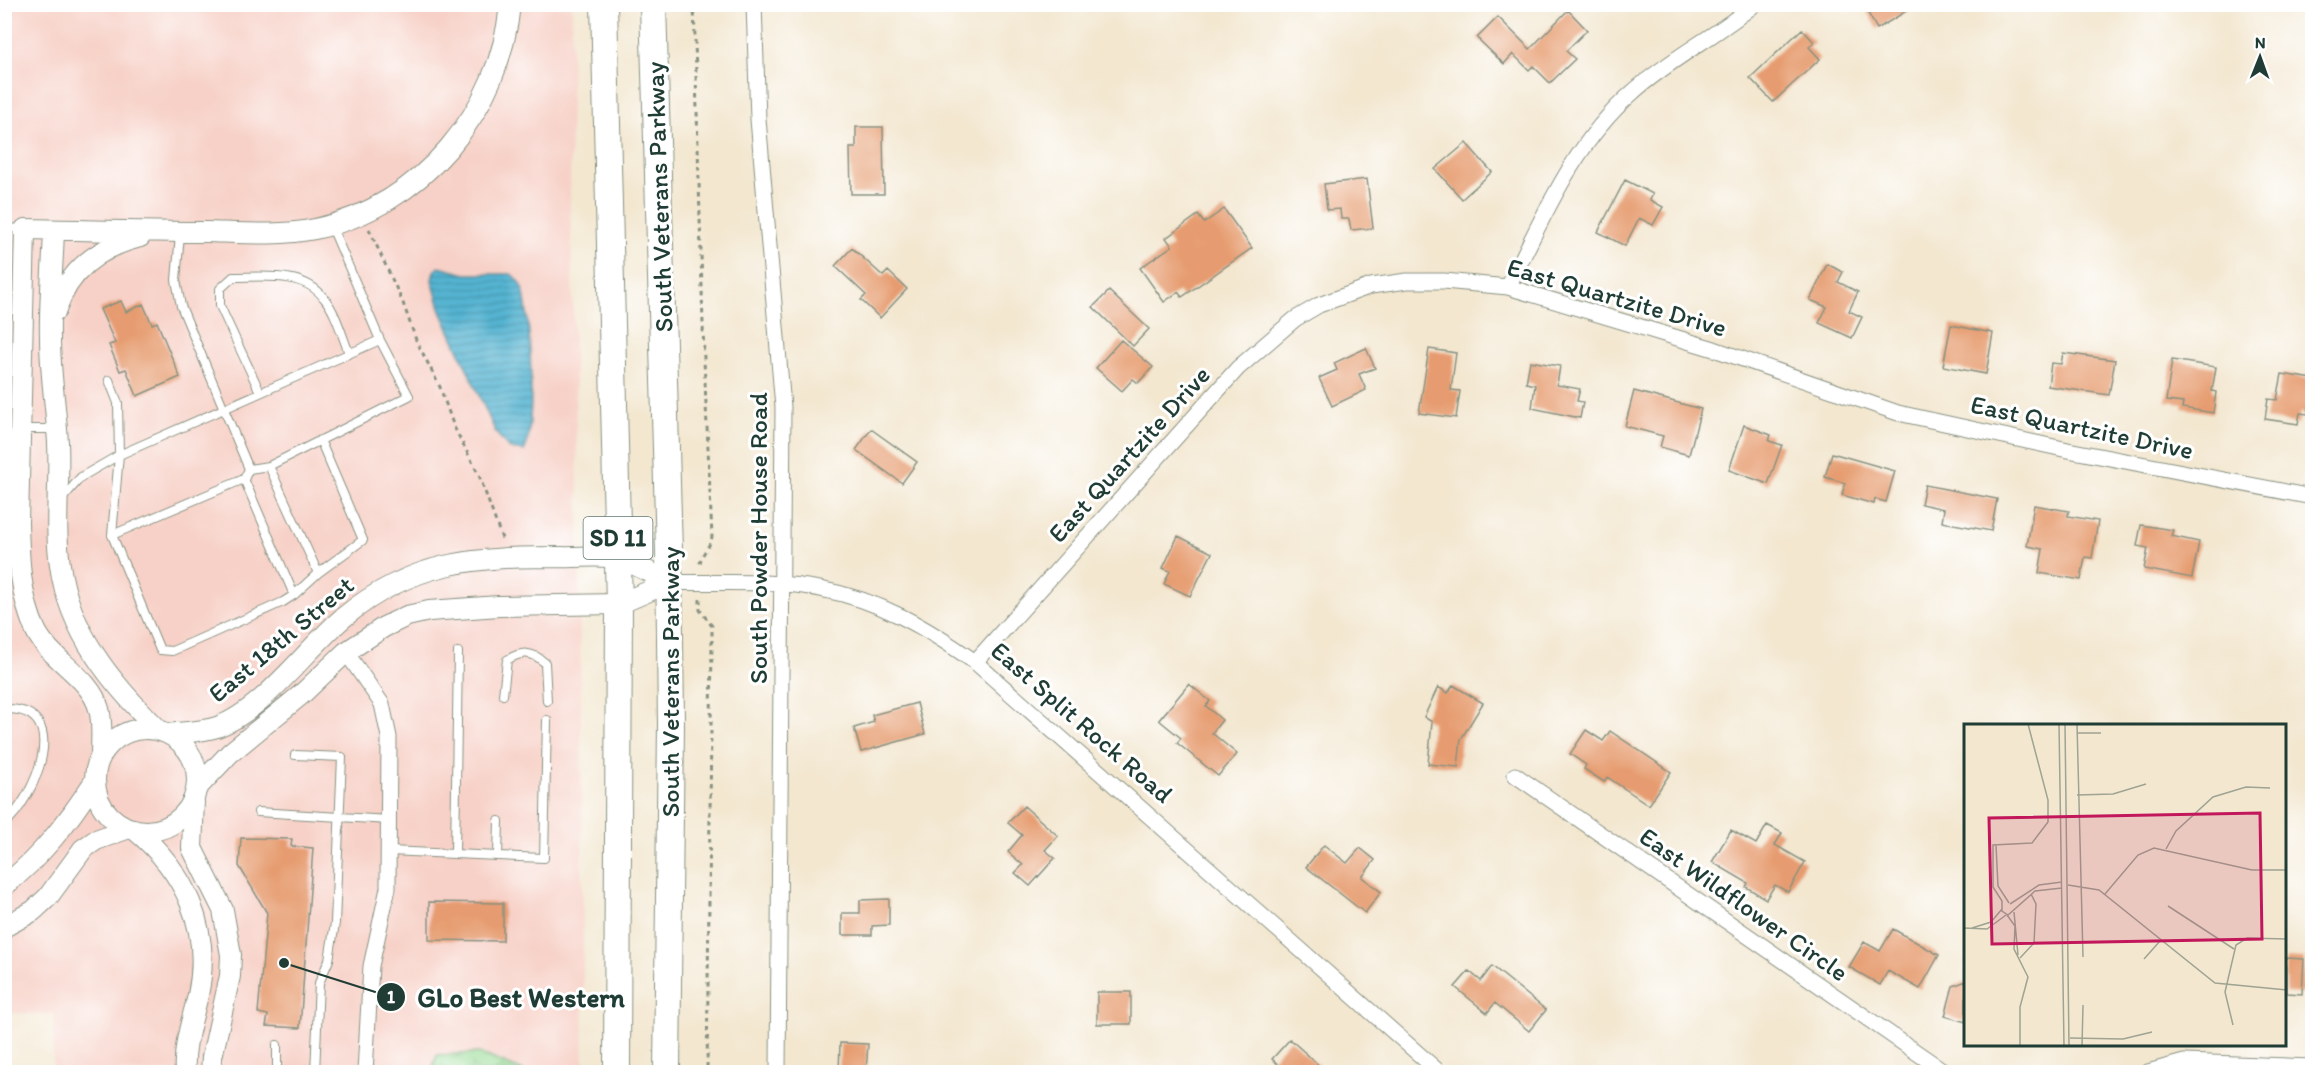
<svg xmlns="http://www.w3.org/2000/svg" width="2317" height="1077" font-family="Itim,sans-serif">
	<defs>
		<pattern id="wetland-marsh" width="20" height="14" patternUnits="userSpaceOnUse" patternTransform="scale(1.5)"><rect width="20" height="14" fill="#95da93"/><path d="M1 5h8M5 5V1M11 12h8M15 12V8" fill="none" stroke="#80bc7f"/></pattern>
		<pattern id="water-rules" width="6" height="5" patternUnits="userSpaceOnUse" patternTransform="scale(1.5)"><rect width="6" height="5" fill="#54b4d2"/><path d="M0 2.5h6" fill="none" stroke="#4594ab"/></pattern>
	</defs>
	<rect width="100%" height="100%" fill="#fff"/>
	<filter id="ink" filterUnits="userSpaceOnUse"><feTurbulence type="fractalNoise" baseFrequency=".0167" numOctaves="2"/><feDisplacementMap in="SourceGraphic" scale="12" xChannelSelector="R" yChannelSelector="G"/><feConvolveMatrix kernelMatrix="1 2 1 2 8 2 1 2 1" color-interpolation-filters="sRGB"/></filter>
	<filter id="wash" filterUnits="userSpaceOnUse"><feTurbulence type="fractalNoise" baseFrequency=".008" numOctaves="4" result="noise"/><feDisplacementMap in="SourceGraphic" scale="24" xChannelSelector="R" yChannelSelector="G"/><feGaussianBlur stdDeviation="1.35" result="paint"/><feColorMatrix in="noise" values="0 0 0 0 0 0 0 0 0 0 0 0 0 0 0 0 0 1.4 0 .05"/><feComposite in="paint" operator="in"/></filter>
	<g filter="url(#wash)">
		<rect width="100%" height="100%" fill="#f3e7d0"/>
		<!-- built -->
		<path fill="#f7d1c7" d="M5 5H572L570 201 579 523 584 1072H53L54 1014 5 1013Z"/>
		<!-- wetland -->
		<path fill="url(#wetland-marsh)" stroke="#5a8c64" stroke-width="1.5" d="M479 1053 526 1072H431L437 1055Z"/>
		<!-- water -->
		<path fill="url(#water-rules)" stroke="#3a7883" stroke-width="1.5" d="M439 267 466 274H511C515 277 519 280 521 284 531 304 536 434 524 451L510 449 496 433 441 311 432 280 434 271Z"/>
		<g id="blocks">
			<!-- building -->
			<path fill="#e69c70" d="M1863 4H1918L1877 29Z
				M1568 10 1587 30 1566 51 1575 59 1550 83 1533 66 1529 70 1513 54 1504 64 1477 38 1498 17 1530 49Z
				M1802 29 1814 42 1809 47 1820 59 1773 102 1750 78Z
				M856 127H883L884 194H851L850 148H856Z
				M1466 143 1492 172 1462 199 1435 169Z
				M1367 179 1373 228 1351 230 1349 219H1341L1340 209 1327 210 1324 184Z
				M1625 180 1653 194 1650 200 1663 207 1653 225 1639 218 1625 246 1598 232Z
				M1224 209 1252 248 1182 297 1178 292 1164 302 1140 268 1172 246 1166 238 1198 215 1204 223Z
				M852 248 883 276 888 271 907 289 880 318 861 300 866 295 835 266Z
				M1827 264 1843 272 1838 282 1858 292 1849 311 1862 317 1852 338 1819 323 1827 307 1810 300Z
				M1109 291 1149 329 1133 346 1093 307Z
				M121 301 126 312 143 304 152 324 157 322 180 377 137 396 126 369 120 371 109 345 115 343 100 309Z
				M1951 325 1993 333 1986 374 1943 366Z
				M1121 340 1153 367 1138 383 1133 379 1122 391 1096 368Z
				M1366 348 1375 368 1359 374 1366 390 1332 406 1319 378 1337 370 1334 363Z
				M1429 349 1456 353 1451 390 1460 391 1456 418 1419 413Z
				M2063 353 2115 360 2109 395 2048 386 2051 363 2061 364Z
				M2172 360 2216 367 2212 391 2216 392 2213 413 2182 408 2183 403 2166 401Z
				M1530 361 1560 366 1557 385 1580 389 1577 401 1583 402 1580 418 1532 408 1535 385 1526 383Z
				M2282 374 2313 379V407H2309L2308 414 2300 413 2298 424 2265 419 2268 399 2277 400Z
				M1634 391 1701 409 1689 455 1660 447 1663 436 1625 426Z
				M1744 425 1771 435 1769 441 1782 445 1768 484 1729 470Z
				M871 429 917 462 902 483 856 450Z
				M1832 453 1895 471 1886 502 1875 499 1874 504 1842 495 1845 483 1825 477Z
				M1925 485 1997 499 1991 531 1942 522 1944 509 1921 504Z
				M2034 505 2069 511 2068 516 2098 521 2092 558 2085 557 2081 580 2039 573 2043 549 2027 546Z
				M2141 525 2173 530 2171 536 2199 542 2192 578 2144 569 2148 548 2137 546Z
				M1178 536 1212 553 1190 596 1164 584 1170 571 1163 568Z
				M1189 684 1210 701 1206 706 1222 720 1212 733 1237 754 1218 776 1177 743 1181 738 1159 720Z
				M1453 685 1483 703 1461 739 1458 767 1428 764 1432 722 1424 717 1438 687 1448 693Z
				M917 703 925 734 861 752 854 728 874 722 872 715Z
				M1586 730 1603 741 1610 731 1671 772 1649 805 1607 777 1604 782 1584 769 1586 765 1570 754Z
				M1024 806 1058 836 1045 850 1055 858 1030 886 1015 873 1023 865 1008 852 1022 835 1008 823Z
				M1767 825 1782 833 1775 845 1805 862 1788 892 1775 885 1766 899 1746 887 1748 883 1712 862 1731 830 1756 844Z
				M241 838 292 839 291 846 313 848 300 1028 266 1026 268 1015 258 1013 267 913 239 866Z
				M1324 845 1347 863 1360 848 1375 860 1362 877 1381 892 1365 913 1306 867Z
				M889 899V925L872 926V935H842V913H860V900Z
				M429 902 503 903V941L429 940Z
				M1893 929 1939 955 1920 989 1888 971 1880 985 1849 967 1864 942 1880 951Z
				M2286 958 2304 959 2302 994 2286 993Z
				M1492 966 1546 1010 1529 1031 1495 1003 1487 1013 1455 987 1469 971 1481 981Z
				M1966 981V1022L1945 1016 1953 986Z
				M1097 992H1131V1024H1097Z
				M1290 1039 1326 1072H1287L1272 1059Z
				M840 1043 868 1044 866 1072H839Z"/>
		</g>
	</g>
	<g filter="url(#ink)">
		<use href="#blocks" fill-opacity="0" stroke="#899282" stroke-width="1.5"/>
		<g fill="none" stroke-linecap="round" stroke-linejoin="round">
			<defs>
				<path id="service" d="M4 228 24 229
					M180 234 176 280 181 306 249 469 244 479 112 535 160 650 172 651 179 648 283 602 294 595 244 479
					M109 380 118 403 119 455 112 535
					M260 392 220 306V289L233 277C263 277 304 271 324 298 336 312 342 336 349 353
					M22 429H55
					M320 440 363 540 318 573 269 466 409 396 380 340
					M249 469 269 466
					M62 499 81 477 119 455 380 340 331 225
					M294 595 318 573
					M503 695 507 660C522 651 532 651 545 663L547 701
					M4 709C75 706 34 800 4 824
					M295 755 342 757 335 923 329 960 319 983 315 1072
					M258 812 389 820
					M499 821 498 856 544 858 547 720
					M389 851 455 854 458 652
					M455 854 498 856
					M277 1072V1045"/>
				<path id="minor" d="M754 4 758 119 783 407 778 1072
					M1508 287C1543 218 1573 144 1633 92 1670 59 1716 36 1755 4
					M670 582C719 584 771 579 820 589 880 600 927 628 975 662L1439 1072
					M346 652 382 704 389 737 388 888 371 966 365 1072
					M975 662 1238 368 1295 319 1319 305 1371 286 1407 281H1444L1508 287 1714 349 1898 413 2068 450 2312 497
					M1515 775 1945 1072
					M2148 1072 2184 1062 2312 1067"/>
				<path id="tertiary" d="M54 230C53 266 49 302 50 338 50 373 56 408 58 443 60 483 54 524 60 565 69 632 112 684 158 729
					M56 310C69 269 100 247 140 237
					M95 780a51 51 0 1 1 102 0a51 51 0 1 1-102 0Z
					M168 734C184 732 202 732 217 727 263 711 306 649 344 617 413 560 476 557 561 557 579 558 603 554 620 559 637 565 653 574 670 582
					M101 755C101 740 103 723 99 709 90 676 51 661 36 631 20 597 19 559 18 523L25 229C86 230 146 232 207 232 242 233 280 236 315 229 421 207 501 110 510 4
					M197 788 230 753 302 694 346 652 384 627 407 616 429 611 499 606 619 604 670 582
					M194 801 192 848 223 910 231 955 230 976 212 1057 211 1072
					M134 829C185 871 212 929 198 995 192 1021 183 1046 185 1072
					M4 886C42 856 68 822 94 782
					M4 927 33 911 48 897 83 849 96 840 129 828"/>
				<path id="trunk" d="M604 4 619 604 617 1072
					M653 4 669 551 671 725 667 1072"/>
			</defs>
			<!-- service casing -->
			<use href="#service" stroke="#899282" stroke-width="10"/>
			<!-- minor casing -->
			<use href="#minor" stroke="#899282" stroke-width="17"/>
			<!-- tertiary casing -->
			<use href="#tertiary" stroke="#899282" stroke-width="22"/>
			<!-- trunk casing -->
			<use href="#trunk" stroke="#899282" stroke-width="28"/>
			<!-- path -->
			<path stroke="#899282" stroke-width="3" stroke-dasharray="4.5 4.5" stroke-linecap="butt" d="M694 4 704 360 712 537C710 548 700 554 700 565
				M369 229 403 303 416 340 440 387 454 427 479 475 502 539
				M700 599V610L712 626V640L707 1072"/>
			<!-- service -->
			<use href="#service" stroke="#fff" stroke-width="8"/>
			<!-- minor -->
			<use href="#minor" stroke="#fff" stroke-width="15"/>
			<!-- tertiary -->
			<use href="#tertiary" stroke="#fff" stroke-width="20"/>
			<!-- trunk -->
			<use href="#trunk" stroke="#fff" stroke-width="26"/>
		</g>
	</g>
	<g text-anchor="middle" stroke-width="6" stroke-linejoin="round" paint-order="stroke">
		<!-- shield labels -->
		<rect fill="#fff" stroke="#627771" stroke-width="1.5" x="583.5" y="517" width="69" height="42" rx="4.5"/>
		<g font-size="24" font-weight="bold" fill="#1f3d34">
			<text x="618" y="546">SD 11</text>
		</g>
		<!-- street labels -->
		<g font-size="26" fill="#1f3d34" stroke="#fff">
			<text transform="translate(659 197) rotate(-92)" y="9">South Veterans Parkway</text>
			<text transform="translate(1617 297) rotate(16)" y="9">East Quartzite Drive</text>
			<text transform="translate(2082 427) rotate(12)" y="9">East Quartzite Drive</text>
			<text transform="translate(1129 454) rotate(-48)" y="9">East Quartzite Drive</text>
			<text transform="translate(758 538) rotate(-90)" y="9">South Powder House Road</text>
			<text transform="translate(281 639) rotate(-40)" y="9">East 18th Street</text>
			<text transform="translate(670 682) rotate(-90)" y="9">South Veterans Parkway</text>
			<text transform="translate(1082 722) rotate(41)" y="9">East Split Rock Road</text>
			<text transform="translate(1744 904) rotate(35)" y="9">East Wildflower Circle</text>
		</g>
	</g>
	<!-- overview -->
	<g transform="translate(1964 724)">
		<rect width="322" height="322" fill="#f3e7d0"/>
		<path fill="none" stroke="#9ea392" stroke-width="1.5" d="M64 0 84 76V98L68 119 29 121V163L38 177V187L44 191 71 167 98 164M95 0 100 322M101 0 105 322M113 0 119 233M113 9H137M113 71 149 70 182 60M32 121 34 162 45 179M202 125 212 107 249 73 282 63 306 64M104 161 135 166 251 259 323 266M141 170 174 131 190 124 288 146H323M46 180 75 161 98 158M204 182 270 225M50 188 54 231M43 191 51 202 50 225 64 253 56 283V322M0 204 23 205 42 191M8 204 27 198 38 185M56 234 70 219 72 180 67 170M180 235 196 217M269 301 261 268 272 221 283 214 323 215M106 314 159 315 188 308M118 322 119 281"/>
		<path fill="#c2185b" fill-opacity="0.15" stroke="#c2185b" stroke-width="3" d="M296 89 298 215 28 220 25 94Z"/>
		<rect width="322" height="322" fill="none" stroke="#1f3d34" stroke-width="3"/>
	</g>
	<!-- callouts -->
	<path fill="none" stroke="#1f3d34" stroke-width="2" d="M284 963L391 997"/>
	<g fill="#1f3d34" stroke="#fff" stroke-width="2">
		<circle cx="284" cy="963" r="6"/>
		<circle cx="391" cy="997" r="15"/>
	</g>
	<g font-size="18" text-anchor="middle" font-weight="bold" fill="#fff">
		<text x="391" y="1003">1</text>
	</g>
	<g font-size="27" text-anchor="middle" font-weight="bold" fill="#1f3d34" stroke="#fff" stroke-width="6" stroke-linejoin="round" paint-order="stroke">
		<text x="521" y="1007">GLo Best Western</text>
	</g>
	<!-- margin -->
	<rect width="2317" height="1077" fill="none" stroke="#fff" stroke-width="24"/>
	<!-- north arrow -->
	<g transform="translate(2260 57) rotate(1)" stroke="#ffffff" stroke-width="4.5" paint-order="stroke">
	<path d="M0-4.5L10 22L0 15L-10 22Z" fill="#1f3d34"/>
	<text y="-9" font-size="16" font-weight="bold" text-anchor="middle" fill="#1f3d34">N</text>
	</g>
</svg>
